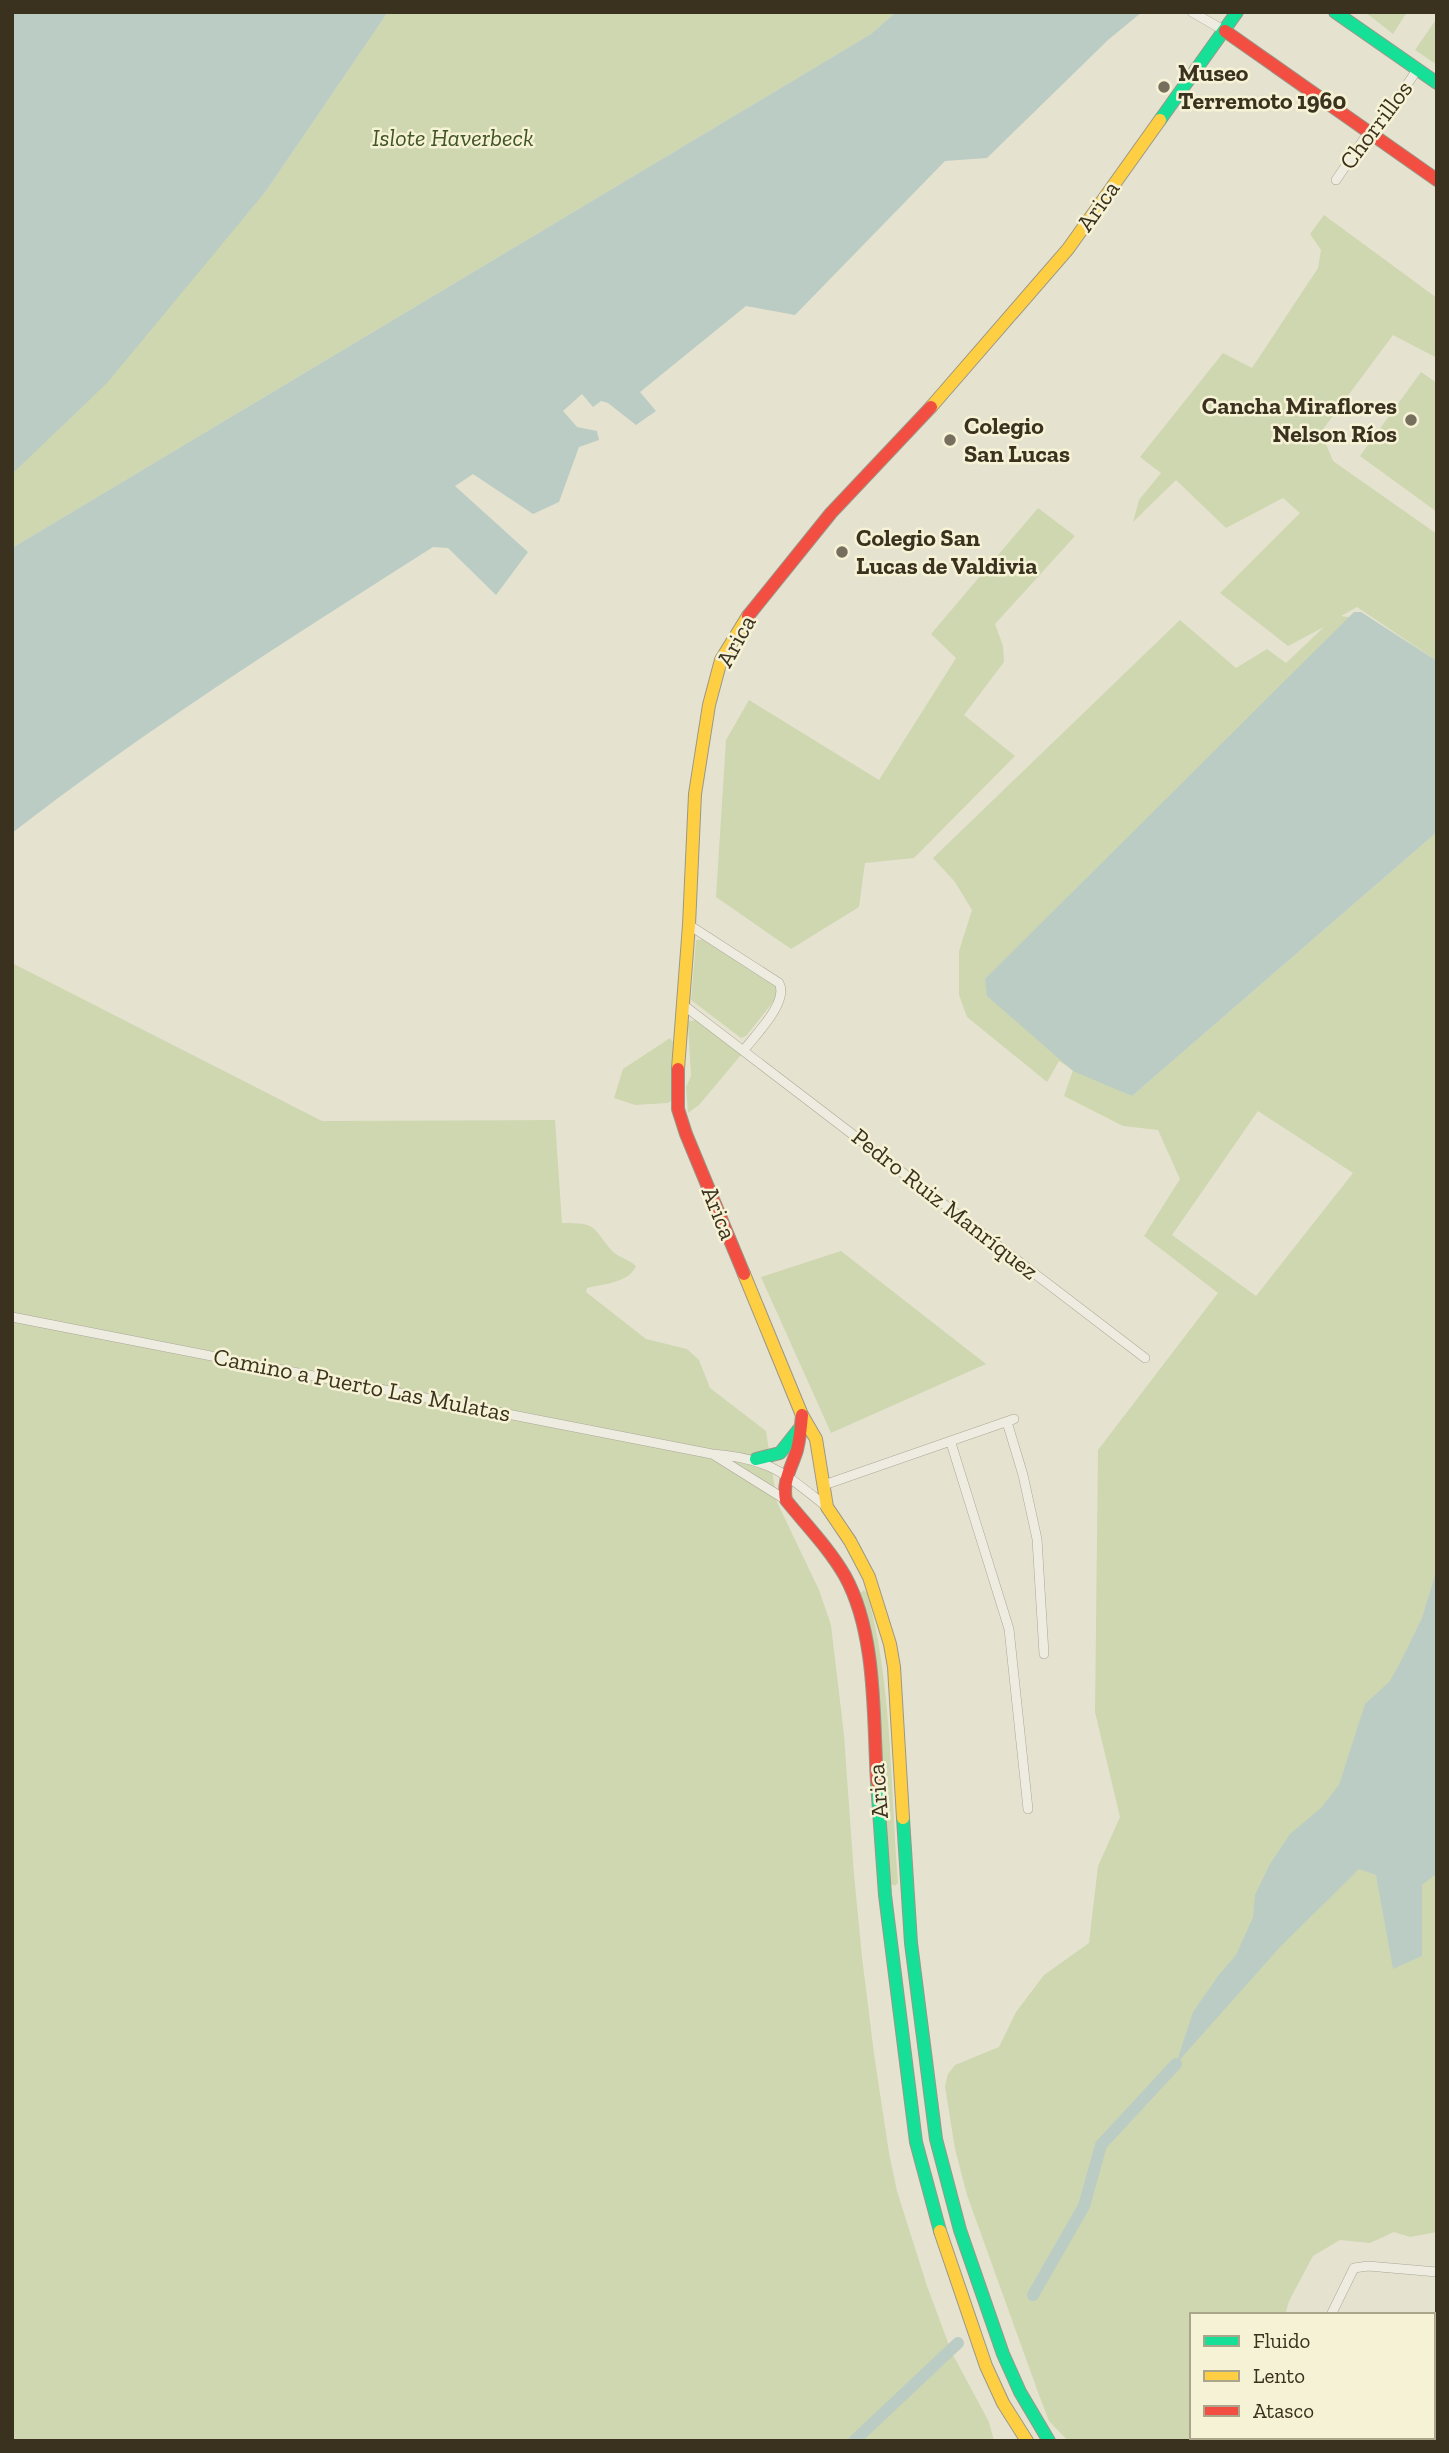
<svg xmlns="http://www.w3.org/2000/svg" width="1449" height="2453" font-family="'Zilla Slab',serif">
	<rect width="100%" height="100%" fill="#e5e3cf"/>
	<!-- green -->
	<path fill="#cfd7b1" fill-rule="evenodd" d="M388 12H896L871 34 12 548V474L266 191Z
		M1365 12H1407L1393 34Z
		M1437 18V65L1415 50Z
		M1324 215 1437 298V358L1393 335 1321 432 1333 461 1437 534V661L1357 607 1341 616 1355 618 1119 1090 1132 1096 1437 832V2232L1410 2237 1394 2232 1370 2243 1340 2240 1313 2256 1289 2301 1285 2315H1192V2437H1255L1257 2441H1068L1049 2421 1039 2395 967 2195 955 2149 945 2086 948 2074 955 2065 999 2047 1016 2012 1044 1975 1089 1943 1098 1866 1120 1817 1095 1712 1098 1450 1218 1293 1144 1236 1180 1179 1158 1130 1123 1126 1064 1096 1073 1070 1059 1061 1047 1082 967 1017 959 995V951L972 910 955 882 933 858 1180 620 1236 668 1267 649 1286 663 1324 627 1288 646 1220 593 1300 513 1283 498 1226 528 1176 480 1133 522 1139 500 1161 473 1140 457 1223 353 1252 368 1318 268 1321 250 1310 234ZM1258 1111 1353 1173 1256 1296 1172 1235Z
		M1421 372 1437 383V512L1360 456Z
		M1038 508 1075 536 995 624 1003 646 1004 662 964 715 1015 756 914 858 865 863 859 907 791 949 716 897 726 740 749 700 879 780 956 658 931 634Z
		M703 939 776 987 777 997 746 1036 741 1038 691 1000 696 940Z
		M12 963 322 1121 555 1120 562 1223C598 1223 591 1226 612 1251 619 1258 629 1259 636 1266 629 1283 603 1284 587 1288L586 1292 646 1339 687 1349 699 1360 710 1388 766 1431 777 1502 819 1590 831 1625 844 1735 854 1875 862 1957 874 2054 889 2153 897 2191 927 2286 952 2353 989 2422 994 2441H12Z
		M697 1020 741 1055 699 1105 688 1113 686 1087 691 1076 688 1024 689 1021Z
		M670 1038 673 1042 672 1100 668 1103 635 1105 614 1098 623 1069Z
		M841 1251 986 1364 831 1433 761 1277Z
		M864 1590 867 1593C893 1685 890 1788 898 1883L895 1886 889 1883 875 1672 859 1594Z"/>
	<!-- water -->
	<path fill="#baccc4" d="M12 12H388L266 191 107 383 12 474Z
		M896 12H1142L1108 40 987 158 945 161 795 315 746 306 640 392 656 411 636 425 608 403 601 401 593 407 582 394 563 411 577 427 597 431 599 440 579 447 559 502 533 514 473 474 455 486 528 552 496 595 448 548 433 547C290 638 146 729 12 833V548L871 34Z
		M1354 612H1361L1437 661V832L1132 1096 1073 1071 987 996 985 979Z
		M1437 1569V1873L1422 1885V1956L1393 1969 1376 1875 1359 1869 1281 1946 1176 2064 1193 2012 1218 1976 1236 1955 1253 1917 1255 1895 1270 1864 1290 1834 1321 1808 1339 1785 1365 1704 1390 1681 1402 1659 1422 1618Z"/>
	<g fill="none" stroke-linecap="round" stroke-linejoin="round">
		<!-- canal -->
		<path stroke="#baccc4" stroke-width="12" d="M1033 2295 1084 2206 1101 2145 1176 2064
			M854 2441 958 2343"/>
		<defs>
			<path id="street" d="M1192 12 1225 31
				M1336 180 1364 139 1373 134 1417 70
				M689 925 779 983C789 1002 756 1034 744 1050
				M682 1004 1145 1358
				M12 1317 712 1454C769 1458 784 1473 827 1507
				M1007 1422 1023 1475 1037 1539 1044 1654
				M951 1443 1009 1629 1028 1809
				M714 1455 786 1500
				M824 1485 1014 1419
				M1331 2315 1354 2268 1368 2266 1437 2272
				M1433 2349H1437
				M1433 2400 1437 2399
				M1297 2437 1301 2441"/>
			<path id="fast" d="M1335 12 1437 83
				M1160 120 1237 12
				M756 1459 780 1453 799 1429
				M877 1782 885 1895 916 2142 940 2231
				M903 1818 911 1943 936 2139 960 2230 1003 2354 1020 2392 1049 2441"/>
			<path id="slow" d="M931 407 1068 249 1160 120
				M678 1069 689 925 695 794 709 705 721 660 748 616
				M744 1274 802 1415 816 1439 827 1507 850 1541 869 1577 890 1644 894 1667 903 1818
				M940 2231 986 2366 1003 2403 1027 2441"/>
			<path id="jam" d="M1225 31 1437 180
				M748 616 831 513 931 407
				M678 1069V1109L686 1134 744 1274
				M802 1415C801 1427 800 1438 797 1450 792 1467 782 1481 786 1500 806 1525 829 1548 845 1576 877 1634 873 1718 877 1782"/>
		</defs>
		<!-- street casing -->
		<use href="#street" stroke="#aba797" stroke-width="10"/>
		<!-- fast casing -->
		<use href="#fast" stroke="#9a9788" stroke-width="14"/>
		<!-- slow casing -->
		<use href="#slow" stroke="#9a9788" stroke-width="14"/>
		<!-- jam casing -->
		<use href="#jam" stroke="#9a9788" stroke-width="14"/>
		<!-- street -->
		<use href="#street" stroke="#eeece0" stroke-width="9"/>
		<!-- fast -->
		<use href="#fast" stroke="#16e098" stroke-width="12"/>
		<!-- slow -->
		<use href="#slow" stroke="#ffcf43" stroke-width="12"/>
		<!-- jam -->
		<use href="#jam" stroke="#f24e42" stroke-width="12"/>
	</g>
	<!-- markers -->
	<g fill="#766f5d" stroke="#f6f2d5" stroke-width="2.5">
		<circle cx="1164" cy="87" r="7"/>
		<circle cx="1411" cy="420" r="7"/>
		<circle cx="950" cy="440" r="7"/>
		<circle cx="842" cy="552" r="7"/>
	</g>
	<g text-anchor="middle" stroke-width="5" stroke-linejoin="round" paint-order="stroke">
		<!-- poi labels -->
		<g font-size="24" font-weight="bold" fill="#3a311f" stroke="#f6f2d5" text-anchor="start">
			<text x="1178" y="81">Museo<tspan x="1178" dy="28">Terremoto 1960</tspan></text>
			<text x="1397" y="414" text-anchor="end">Cancha Miraflores<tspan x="1397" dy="28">Nelson Ríos</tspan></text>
			<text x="964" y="434">Colegio<tspan x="964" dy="28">San Lucas</tspan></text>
			<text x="856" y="546">Colegio San<tspan x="856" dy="28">Lucas de Valdivia</tspan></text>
		</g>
		<!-- street labels -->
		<g font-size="24" fill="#3a311f" stroke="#f6f2d5">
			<text transform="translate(1376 125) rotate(-53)" y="8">Chorrillos</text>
			<text transform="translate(1098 206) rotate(-55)" y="8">Arica</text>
			<text transform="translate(736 641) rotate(-61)" y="8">Arica</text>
			<text transform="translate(945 1204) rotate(38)" y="8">Pedro Ruiz Manríquez</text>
			<text transform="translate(719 1213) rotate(68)" y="8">Arica</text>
			<text transform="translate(362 1385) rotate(11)" y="8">Camino a Puerto Las Mulatas</text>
			<text transform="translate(878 1791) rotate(-94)" y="8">Arica</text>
		</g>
		<!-- park labels -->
		<g font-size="24" font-style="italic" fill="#415626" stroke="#f6f2d5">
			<text x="453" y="146">Islote Haverbeck</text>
		</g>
	</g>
	<!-- border -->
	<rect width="1449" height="2453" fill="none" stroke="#3a311f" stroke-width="28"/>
	<!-- legend -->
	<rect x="1190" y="2313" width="245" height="126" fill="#f6f2d5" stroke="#aba58c" stroke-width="2"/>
	<rect x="1204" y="2336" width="35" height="10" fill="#16e098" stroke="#aba58c" stroke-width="2"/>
	<text x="1253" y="2348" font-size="21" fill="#3a311f">Fluido</text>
	<rect x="1204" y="2371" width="35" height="10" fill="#ffcf43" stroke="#aba58c" stroke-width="2"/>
	<text x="1253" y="2383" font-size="21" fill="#3a311f">Lento</text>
	<rect x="1204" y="2406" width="35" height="10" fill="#f24e42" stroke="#aba58c" stroke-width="2"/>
	<text x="1253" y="2418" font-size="21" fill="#3a311f">Atasco</text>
</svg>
